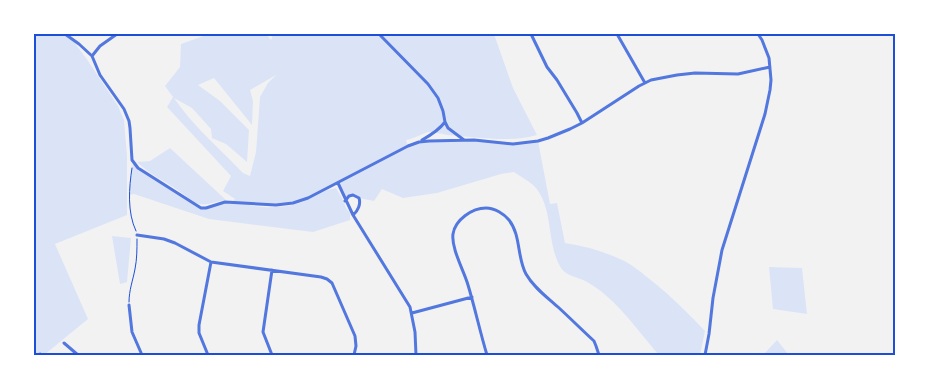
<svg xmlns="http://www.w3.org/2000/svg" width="929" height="389" font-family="'Open Sans',sans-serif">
	<rect width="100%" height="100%" fill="#f2f2f2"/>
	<!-- green -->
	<path fill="#dbe4f7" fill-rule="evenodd" d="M34 34H68L86 58 118 106 124 120 127 156V215L55 244 88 319 44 355H34Z
		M209 34H266L271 40 273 34H494L513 88 537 135C509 143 476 137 447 135 442 134 434 132 428 132 421 134 414 139 406 140L408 146 419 142 474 140 504 144 538 141 550 204 557 203 565 243C584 246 603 251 620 259 632 264 642 273 652 281 671 296 688 313 705 331L700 355H659C637 330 616 298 587 282 579 277 567 277 561 268 546 243 554 211 536 188 531 182 521 177 514 172L501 174 437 193 403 198 382 189 374 201 359 198 353 195 345 201 337 183 308 198 284 205 246 204C262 209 287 208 302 202 313 197 324 190 336 188L343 200 346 208 350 213V220L313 232 209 219 134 194 129 195 133 162 135 165 201 208 223 202H232L235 199 223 191 231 176 167 107 173 97 165 86 180 67 181 44ZM276 75 268 83 260 97 256 152 250 176 243 173C220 149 193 126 174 98L192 108 211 129 212 138 226 144 247 162 249 130 220 101 198 85 214 78 252 125 253 101 250 90Z
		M170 148 226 200C217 201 207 206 199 204 192 202 185 195 179 191 165 181 150 175 137 162L150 161Z
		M112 236 131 238 127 282 120 284Z
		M769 267 802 268 807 314 773 309Z
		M777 340 789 355H763Z"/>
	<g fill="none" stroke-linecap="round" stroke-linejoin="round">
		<!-- path -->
		<path stroke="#1d4ed8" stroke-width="1" d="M132 168C129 188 127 212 136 231
			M129 302C129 290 133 280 135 269 137 259 137 249 137 239"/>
		<!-- minor -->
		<path stroke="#5277de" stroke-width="3" d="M65 34 79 44 92 56 100 75 124 109 129 121 130 128 132 160 138 168 201 208H206L225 202 276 205 293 203 308 198 408 146 419 142 429 141 474 140 513 144 538 141 548 138 570 129 582 123 639 86 651 80 677 75 695 73 738 74 770 67
			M379 34 428 84 438 98 443 111 445 122 448 128 464 140
			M531 34 547 67 557 80 577 113 582 123
			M617 34 645 83
			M92 56 100 46 117 34
			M422 140C431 135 439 130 445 122
			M338 183 353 215 410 307 415 332 416 355
			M345 201 349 196 353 195 359 198C361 204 358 211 353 215
			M137 235 164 239 175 243 211 262 199 325V333L208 355
			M211 262 321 277 327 279 332 283 355 336 356 346 354 355
			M129 305 132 332 142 355
			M412 313 472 297
			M64 343 78 355
			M38 355 40 354
			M272 355 263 332 272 270
			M487 355C480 332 475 308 468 285 464 271 451 248 453 234 455 220 472 208 486 208 495 208 504 214 509 220 521 235 517 258 526 274 534 288 547 297 558 307 570 318 582 330 594 341L596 346 599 355
			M705 355 709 334 713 298 722 250 765 114 770 90 771 80 769 58 762 40 758 34"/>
	</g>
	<!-- border -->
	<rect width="929" height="389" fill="none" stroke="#ffffff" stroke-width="70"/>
	<rect x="35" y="35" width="859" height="319" fill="none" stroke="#1d4ed8" stroke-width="2"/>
</svg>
